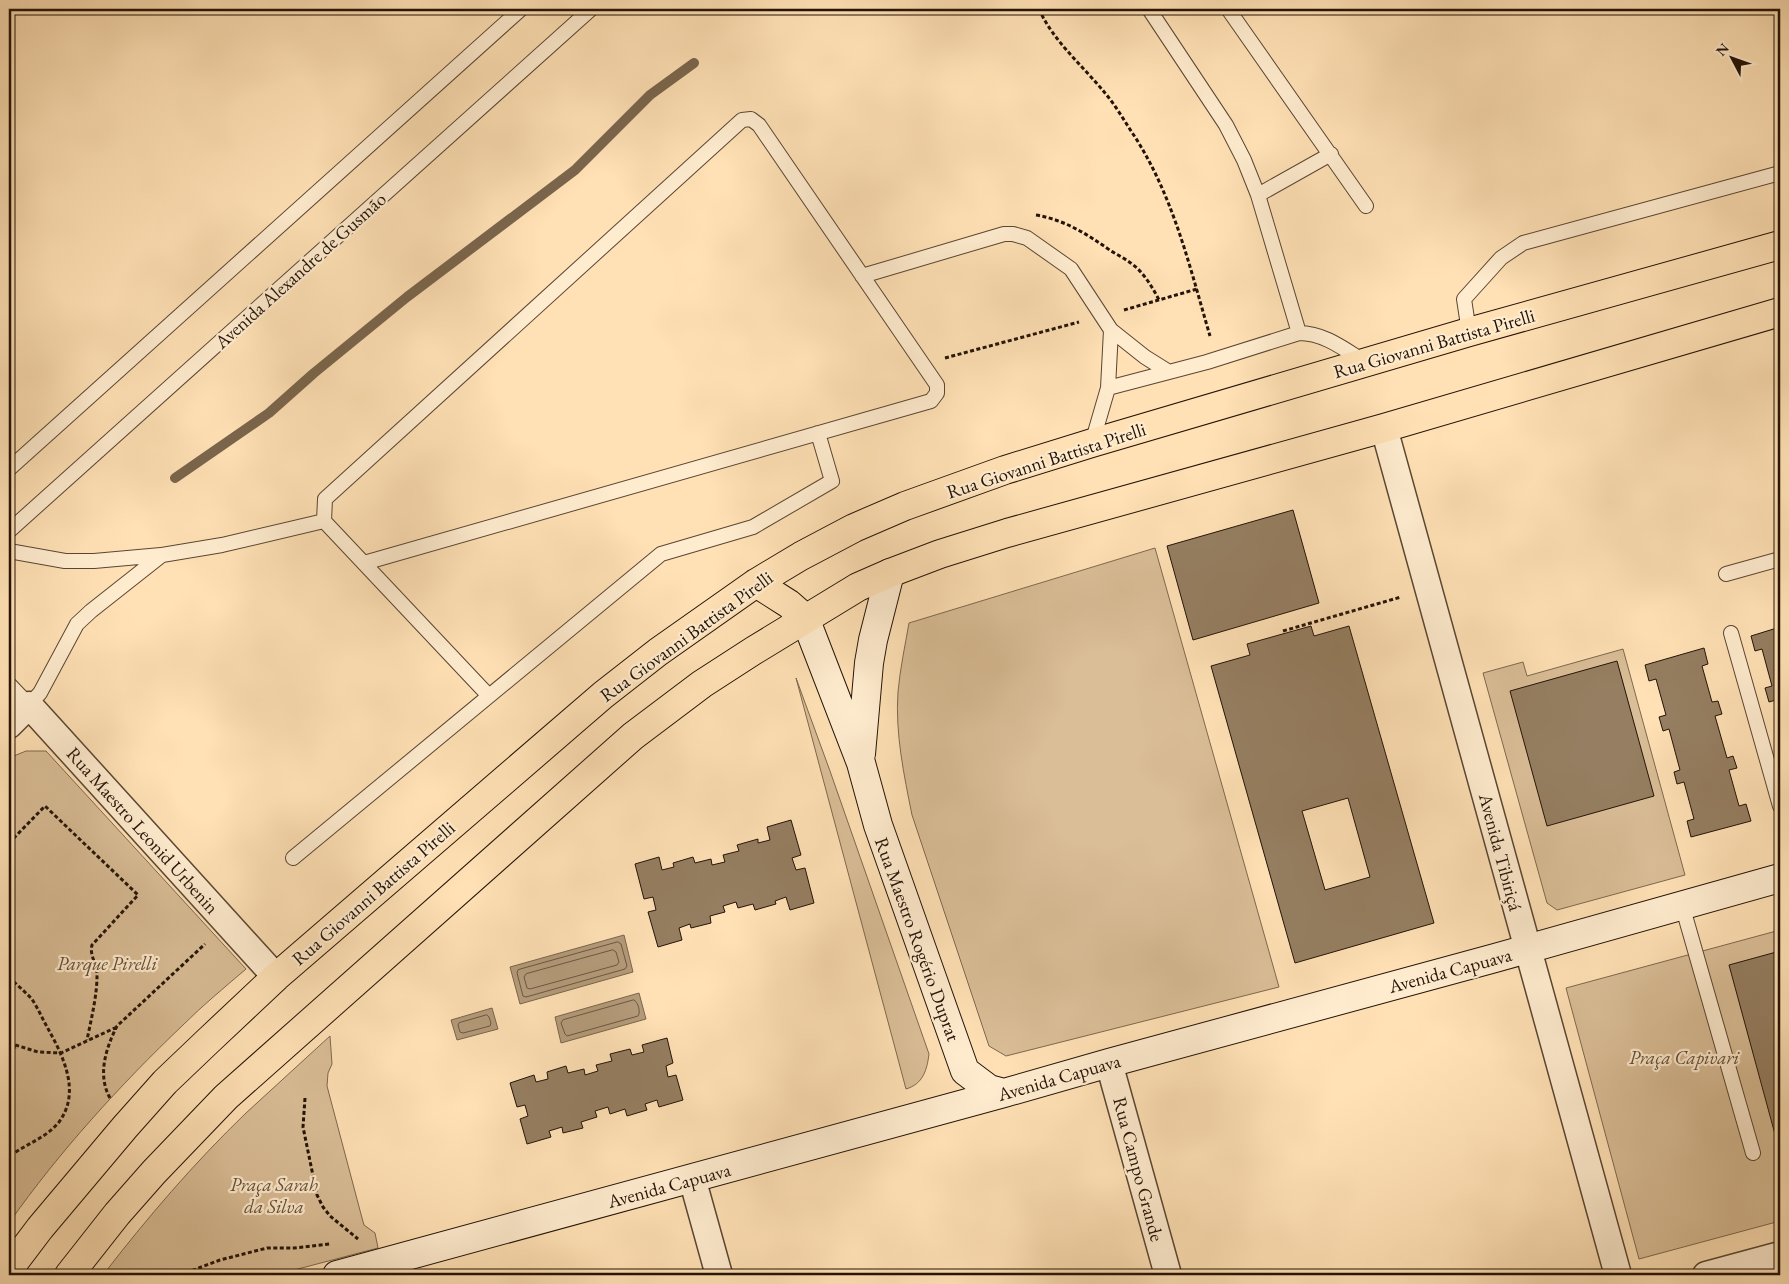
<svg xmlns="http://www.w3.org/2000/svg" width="1789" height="1284" font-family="'EB Garamond',serif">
	<rect width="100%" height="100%" fill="#ffe1b5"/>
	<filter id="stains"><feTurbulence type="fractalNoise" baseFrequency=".004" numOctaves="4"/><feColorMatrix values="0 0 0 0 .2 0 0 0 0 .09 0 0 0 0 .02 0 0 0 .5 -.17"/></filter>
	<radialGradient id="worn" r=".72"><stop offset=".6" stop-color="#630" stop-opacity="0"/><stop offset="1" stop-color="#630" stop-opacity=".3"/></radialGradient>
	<!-- green -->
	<path fill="#dabe97" stroke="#7e684f" d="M1155 548 1279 987 1006 1056 989 1046 912 815C904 775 895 733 898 692 900 669 905 646 909 623Z
		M1623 649 1685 875 1557 910 1547 903 1483 673 1523 662 1527 676Z
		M796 678 830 771 929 1054C927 1070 923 1084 906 1089Z
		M26 751H46L246 969C225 987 203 1005 183 1025 120 1085 59 1152 9 1223V758Z
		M1780 930V1221L1639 1259 1566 988Z
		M330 1036 332 1064 328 1073 327 1086 362 1218 364 1225 375 1233 378 1248 275 1275H103C147 1218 194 1163 246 1113 274 1087 302 1062 330 1036Z"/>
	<!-- water -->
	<path fill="#b49b7a" stroke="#7a654c" d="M624 935 633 972 520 1004 510 967Z
		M639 993 646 1019 561 1043 555 1017Z
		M492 1008 498 1029 457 1040 451 1020Z"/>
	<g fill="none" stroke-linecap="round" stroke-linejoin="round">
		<!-- shore -->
		<path stroke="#6c5740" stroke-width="1" d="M618 942 621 944 627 966 625 969 526 997 523 996 517 973 518 970Z
			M613 950 616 952 619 962 617 965 530 989 527 988 524 977 526 974Z
			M634 1000C638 1002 641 1012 638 1016L567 1036 565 1034 561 1023 563 1020Z
			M487 1015 489 1017 491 1023 490 1026 463 1033 460 1032 458 1025 459 1023Z"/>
		<!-- stream -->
		<path stroke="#7a654c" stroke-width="10" d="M175 478 269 413 314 373 407 297 575 170 650 95 694 63"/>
	</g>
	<!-- building -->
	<path fill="#957e61" stroke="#231307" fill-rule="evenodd" d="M1293 510 1319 603 1193 640 1167 546Z
		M1311 626 1314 636 1349 626 1434 923 1295 963 1211 666 1250 655 1247 644ZM1348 798 1370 877 1325 890 1302 811Z
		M1780 627V717L1776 700 1769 702 1765 688 1772 686 1762 649 1755 651 1751 636Z
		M1704 648 1708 664 1702 666 1712 702 1718 701 1722 714 1715 716 1727 758 1733 756 1737 768 1729 770 1739 806 1746 804 1751 821 1691 837 1687 821 1694 819 1684 782 1677 784 1674 772 1680 770 1669 729 1663 731 1659 717 1666 715 1656 679 1649 681 1645 665Z
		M1617 661 1654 796 1547 826 1510 691Z
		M791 820 801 855 792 858 796 870 805 868 814 903 790 910 786 897 775 901 776 904 755 910 753 904 738 908 736 902 723 906 725 912 710 916 711 923 691 928 690 924 679 928 682 940 658 947 648 912 656 910 653 897 644 899 635 864 659 857 662 870 674 867 673 863 693 857 695 863 711 859 712 865 725 862 723 855 739 851 737 845 758 839V843L770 840 767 827Z
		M1780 951V1137L1776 1138 1729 965Z
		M667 1038 673 1063 666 1066 668 1077 676 1075 683 1100 659 1107 657 1100 645 1104 647 1110 627 1116 625 1109 610 1114 608 1107 595 1111 597 1117 581 1122 583 1128 563 1133 562 1127 549 1131 551 1137 527 1144 520 1119 528 1116 525 1105 517 1107 510 1083 534 1075 536 1082 548 1079 547 1072 566 1066 568 1073 584 1069 585 1075 598 1071 596 1065 612 1061 610 1054 630 1049 632 1055 644 1052 642 1045Z"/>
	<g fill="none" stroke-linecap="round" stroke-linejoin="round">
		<defs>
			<path id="lane" d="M1149 9 1226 125 1244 160 1258 195 1299 333
				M1228 9 1366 206
				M1258 195 1331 154
				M862 276 1004 234H1013L1027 238 1071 269 1111 330 1145 357 1169 372
				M1469 332 1464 299 1501 258 1523 243 1780 173
				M1108 388 1111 330
				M1092 443 1108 388 1207 362 1299 333C1324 333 1344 349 1365 362
				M9 469 521 9
				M324 521 325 499 742 120 751 119 759 125 937 385V393L931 401 364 563
				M9 531 591 9
				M9 551 65 561H94L161 555
				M1726 574 1780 559
				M1731 633 1780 806
				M9 684 29 705 40 693 77 624 91 611 162 555 222 545 324 521 489 696
				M293 858 661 554 753 527 832 481 818 433
				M1682 905 1753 1153"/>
			<path id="street" d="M1384 428 1618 1275
				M9 725 29 705 276 977
				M1109 1063 1168 1275
				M692 1178 719 1275
				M1706 1275 1780 1255"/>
			<path id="secondary" d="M805 618 861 763 878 825 965 1071 989 1089 1004 1093
				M861 754 869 663 873 640 890 573
				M337 1275 1004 1093 1109 1063 1495 958 1780 878"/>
			<path id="highway" d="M756 583 789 604 805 618
				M9 1269 40 1228 125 1127 165 1082 208 1041 276 977 603 695 658 652 756 583 801 556 854 528 905 506 1005 470 1092 443 1469 332 1780 245
				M69 1275 117 1214 154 1172 226 1097 633 736 702 684 753 651 858 587 890 573 940 554 1007 533 1384 428 1780 312"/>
		</defs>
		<!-- lane casing -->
		<use href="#lane" stroke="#5a4632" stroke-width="16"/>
		<!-- street casing -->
		<use href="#street" stroke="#5a4632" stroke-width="29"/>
		<!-- secondary casing -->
		<use href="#secondary" stroke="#231307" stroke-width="30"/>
		<!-- highway casing -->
		<use href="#highway" stroke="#231307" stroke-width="30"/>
		<!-- path -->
		<path stroke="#231307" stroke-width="3" stroke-dasharray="4 2.5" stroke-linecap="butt" d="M1039 9C1053 41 1083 66 1105 93 1116 106 1125 122 1135 137 1174 198 1190 268 1210 336
			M1036 215C1065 220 1087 234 1111 251 1120 256 1129 261 1137 268 1146 277 1153 288 1159 300
			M1124 310 1197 289
			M945 358 1079 322
			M1283 631 1401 597
			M9 763C13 780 16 796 9 812
			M9 843 45 806 138 895 92 945C89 956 98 965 97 976 97 996 91 1020 87 1040
			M9 977C16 984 24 991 31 998 37 1006 41 1016 46 1025 62 1054 82 1091 59 1122 45 1139 25 1144 9 1157
			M9 1043 38 1052 61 1053 117 1027
			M9 1049 16 1047
			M110 1098C97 1075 106 1048 117 1026L205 944
			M305 1098 303 1127 317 1195 323 1207 330 1216 358 1239
			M180 1275 220 1260 267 1248H294L330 1244"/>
		<!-- lane -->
		<use href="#lane" stroke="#ffeccf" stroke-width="14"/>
		<!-- street -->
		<use href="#street" stroke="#ffeccf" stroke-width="26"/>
		<!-- secondary -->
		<use href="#secondary" stroke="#ffeccf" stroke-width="28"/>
		<!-- highway -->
		<use href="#highway" stroke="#ffe1b5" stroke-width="28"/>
	</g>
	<g text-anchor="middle" stroke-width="4.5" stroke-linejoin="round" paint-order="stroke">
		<!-- street labels -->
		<g font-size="19" fill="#231307" stroke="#ffeccf">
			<text transform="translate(300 270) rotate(-42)" y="7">Avenida Alexandre de Gusmão</text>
			<text transform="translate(1434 343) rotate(-16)" y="7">Rua Giovanni Battista Pirelli</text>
			<text transform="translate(1046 460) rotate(-18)" y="7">Rua Giovanni Battista Pirelli</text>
			<text transform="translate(686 636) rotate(-36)" y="7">Rua Giovanni Battista Pirelli</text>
			<text transform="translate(143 830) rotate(48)" y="7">Rua Maestro Leonid Urbenin</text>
			<text transform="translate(1501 852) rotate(75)" y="7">Avenida Tibiriçá</text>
			<text transform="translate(373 893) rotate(-41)" y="7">Rua Giovanni Battista Pirelli</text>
			<text transform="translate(918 939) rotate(70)" y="7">Rua Maestro Rogério Duprat</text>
			<text transform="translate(1450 970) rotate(-15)" y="7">Avenida Capuava</text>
			<text transform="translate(1059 1077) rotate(-16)" y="7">Avenida Capuava</text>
			<text transform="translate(1139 1169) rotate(75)" y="7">Rua Campo Grande</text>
			<text transform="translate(669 1185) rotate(-15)" y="7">Avenida Capuava</text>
		</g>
		<!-- park labels -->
		<g font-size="19" font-style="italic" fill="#634f39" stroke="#ffeccf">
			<text x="107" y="970">Parque Pirelli</text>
			<text x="1684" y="1064">Praça Capivari</text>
			<text x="274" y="1191">Praça Sarah<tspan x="274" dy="22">da Silva</tspan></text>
		</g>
	</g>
	<!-- margin -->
	<rect width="1789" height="1284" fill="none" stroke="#ffe1b5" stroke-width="30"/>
	<rect x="10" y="10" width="1769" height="1264" fill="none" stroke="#231307" stroke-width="2.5"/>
	<rect x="15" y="15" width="1759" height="1254" fill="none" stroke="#231307"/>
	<!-- north arrow -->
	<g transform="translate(1732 58) rotate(311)" stroke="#ffeccf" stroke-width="4" paint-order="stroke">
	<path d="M0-4L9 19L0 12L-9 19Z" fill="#231307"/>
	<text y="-8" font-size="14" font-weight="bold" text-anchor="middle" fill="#231307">N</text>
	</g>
	<rect width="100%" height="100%" filter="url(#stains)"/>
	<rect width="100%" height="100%" fill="url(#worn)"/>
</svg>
